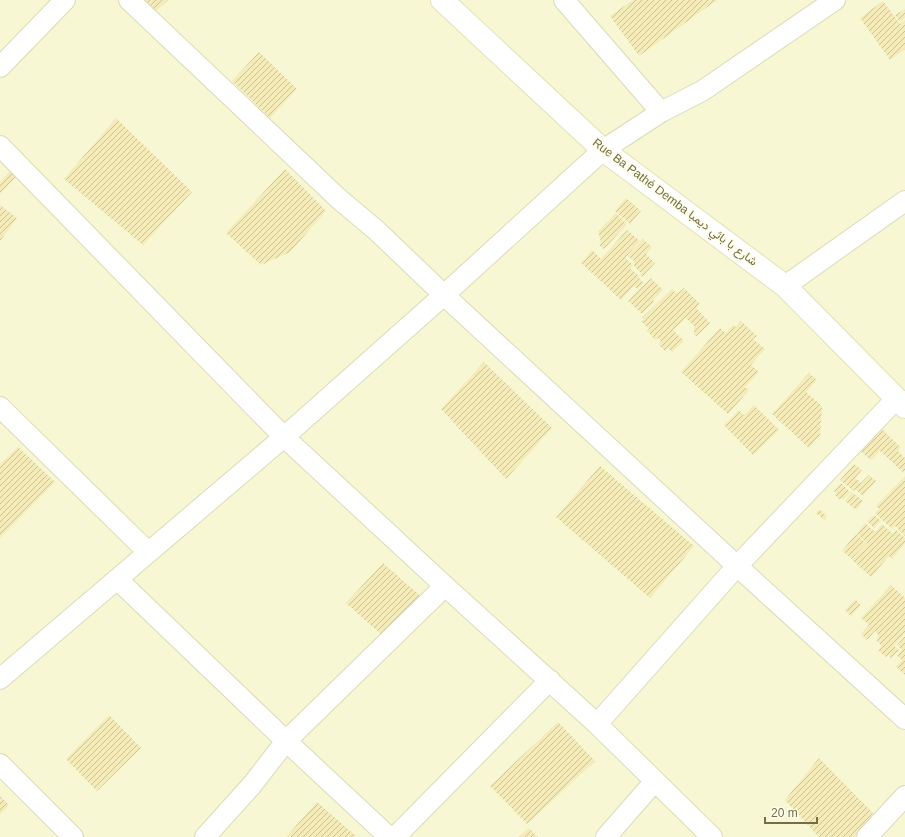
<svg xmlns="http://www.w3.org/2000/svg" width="905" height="837" font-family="Helvetica,Vazirmatn,sans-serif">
	<defs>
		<pattern id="building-hatch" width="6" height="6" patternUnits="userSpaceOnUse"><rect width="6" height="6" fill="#f4ebb9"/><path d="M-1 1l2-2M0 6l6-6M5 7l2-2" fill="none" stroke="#cac398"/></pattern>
	</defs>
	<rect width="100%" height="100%" fill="#fcfde2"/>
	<!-- residential -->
	<path fill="#f7f7d3" d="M0 0H905V837H0Z"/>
	<!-- building -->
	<path fill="url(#building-hatch)" d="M145 0H168L155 12Z
		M633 0H717L639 56 610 16Z
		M883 1 900 24 905 20V49L890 60 860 18Z
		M905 9V18L900 22 895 15Z
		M259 52 297 89 270 118 232 81Z
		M116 118 192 192 143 245 64 179Z
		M285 169 326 211 290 252 261 265 226 233Z
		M10 171 16 177 0 194V182Z
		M626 198 641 211 630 224 615 211Z
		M0 205 17 218 0 241Z
		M616 213 627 224 604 249 599 245 601 242 598 231Z
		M627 230 640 241 625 258 633 265 630 268 639 276 638 277 644 283 638 289 634 286 621 300 581 263 592 250 601 259Z
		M643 239 652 247 646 254 655 263 642 277 640 274 641 273 634 266V261L628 256Z
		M651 278 663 290 653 300 654 302 642 314 628 301Z
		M684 288 700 304 696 308 710 323 697 336 694 335V326L686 318 673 330 684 341 672 352 668 348 665 351 659 345 661 342 658 338 655 340 647 331 649 329 641 321 644 319 642 318 672 289 677 294Z
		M741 321 757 336 753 339 765 349 751 365 759 372 745 387 749 390 728 414 681 372 720 328 726 333 733 325 736 327Z
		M484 362 552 428 506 479 441 409Z
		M809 373 817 380 806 392 822 406 820 435 809 448 772 414Z
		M754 405 779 430 753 455 724 425 739 410 744 415Z
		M881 428 900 447 898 451 905 458V470L903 472 880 451 871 460 860 451Z
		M18 447 55 482 0 538V464Z
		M854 464 862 470 855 478 861 483 869 475 876 481 863 496 855 489 854 491 840 480Z
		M600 466 694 546 650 598 556 517Z
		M905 476V536L895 526 892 529 875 513 879 509 876 506Z
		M841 483 850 492 843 500 841 498 840 500 835 495 837 494 834 491Z
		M852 492 863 501 856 510 845 501Z
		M819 509 827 516 824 520 816 513Z
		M874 515 881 521 874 528 867 521Z
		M865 523 875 532 882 524 893 534 896 530 905 538V543L892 559 889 556 871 577 852 560 867 543 857 534Z
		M856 534 866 543 852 559 842 551Z
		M383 563 425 600 386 639 346 603Z
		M891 585 905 598V633L894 646 899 650 891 658 888 655 886 657 878 650 882 646 876 640 879 636 875 631 867 640 861 634 869 625 861 618Z
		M855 599 861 605 851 616 845 610Z
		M905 636V675L896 667 902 660 897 656 902 650 897 645Z
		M109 715 141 748 97 791 66 759Z
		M558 722 595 761 527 824 490 786Z
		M819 758 873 813 855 837H819L785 800Z
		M0 796 9 805 0 814Z
		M317 802 357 837H286Z
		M529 828 538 837H519Z"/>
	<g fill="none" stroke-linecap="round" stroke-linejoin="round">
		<defs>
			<path id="street" d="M129 0 339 199 376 230 444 295 737 566 905 719
				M564 0 661 112
				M0 67 65 0
				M0 146 284 437 445 586 597 724 712 837
				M785 286 905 201
				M0 407 148 552
				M117 579 286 741 389 837
				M0 679 284 437 444 295 603 150 661 112 702 91 835 0
				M597 724 737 566 896 399
				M0 764 73 837
				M205 837 252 785 286 741 445 586
				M395 837 550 680
				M606 837 655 781
				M867 837 905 796"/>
			<path id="secondary" d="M442 0 603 150 785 286 905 407"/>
		</defs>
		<!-- street casing -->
		<use href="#street" stroke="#dddab9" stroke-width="22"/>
		<!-- secondary casing -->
		<use href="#secondary" stroke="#e4e1b8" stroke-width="24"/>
		<!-- street -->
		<use href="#street" stroke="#fff" stroke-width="20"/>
		<!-- secondary -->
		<use href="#secondary" stroke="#fff" stroke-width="22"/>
	</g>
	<g text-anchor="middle" stroke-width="3.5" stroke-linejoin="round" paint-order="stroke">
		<!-- street labels -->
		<g font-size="12" fill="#766d47" stroke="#feffea">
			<text transform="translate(675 202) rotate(37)" y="4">Rue Ba Pathé Demba شارع با باثي ديمبا</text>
		</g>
	</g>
	<!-- scale -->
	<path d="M765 817v6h52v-6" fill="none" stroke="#766d47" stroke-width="2"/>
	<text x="771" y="817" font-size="12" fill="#766d47" stroke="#feffea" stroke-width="3" paint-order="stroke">20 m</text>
</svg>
